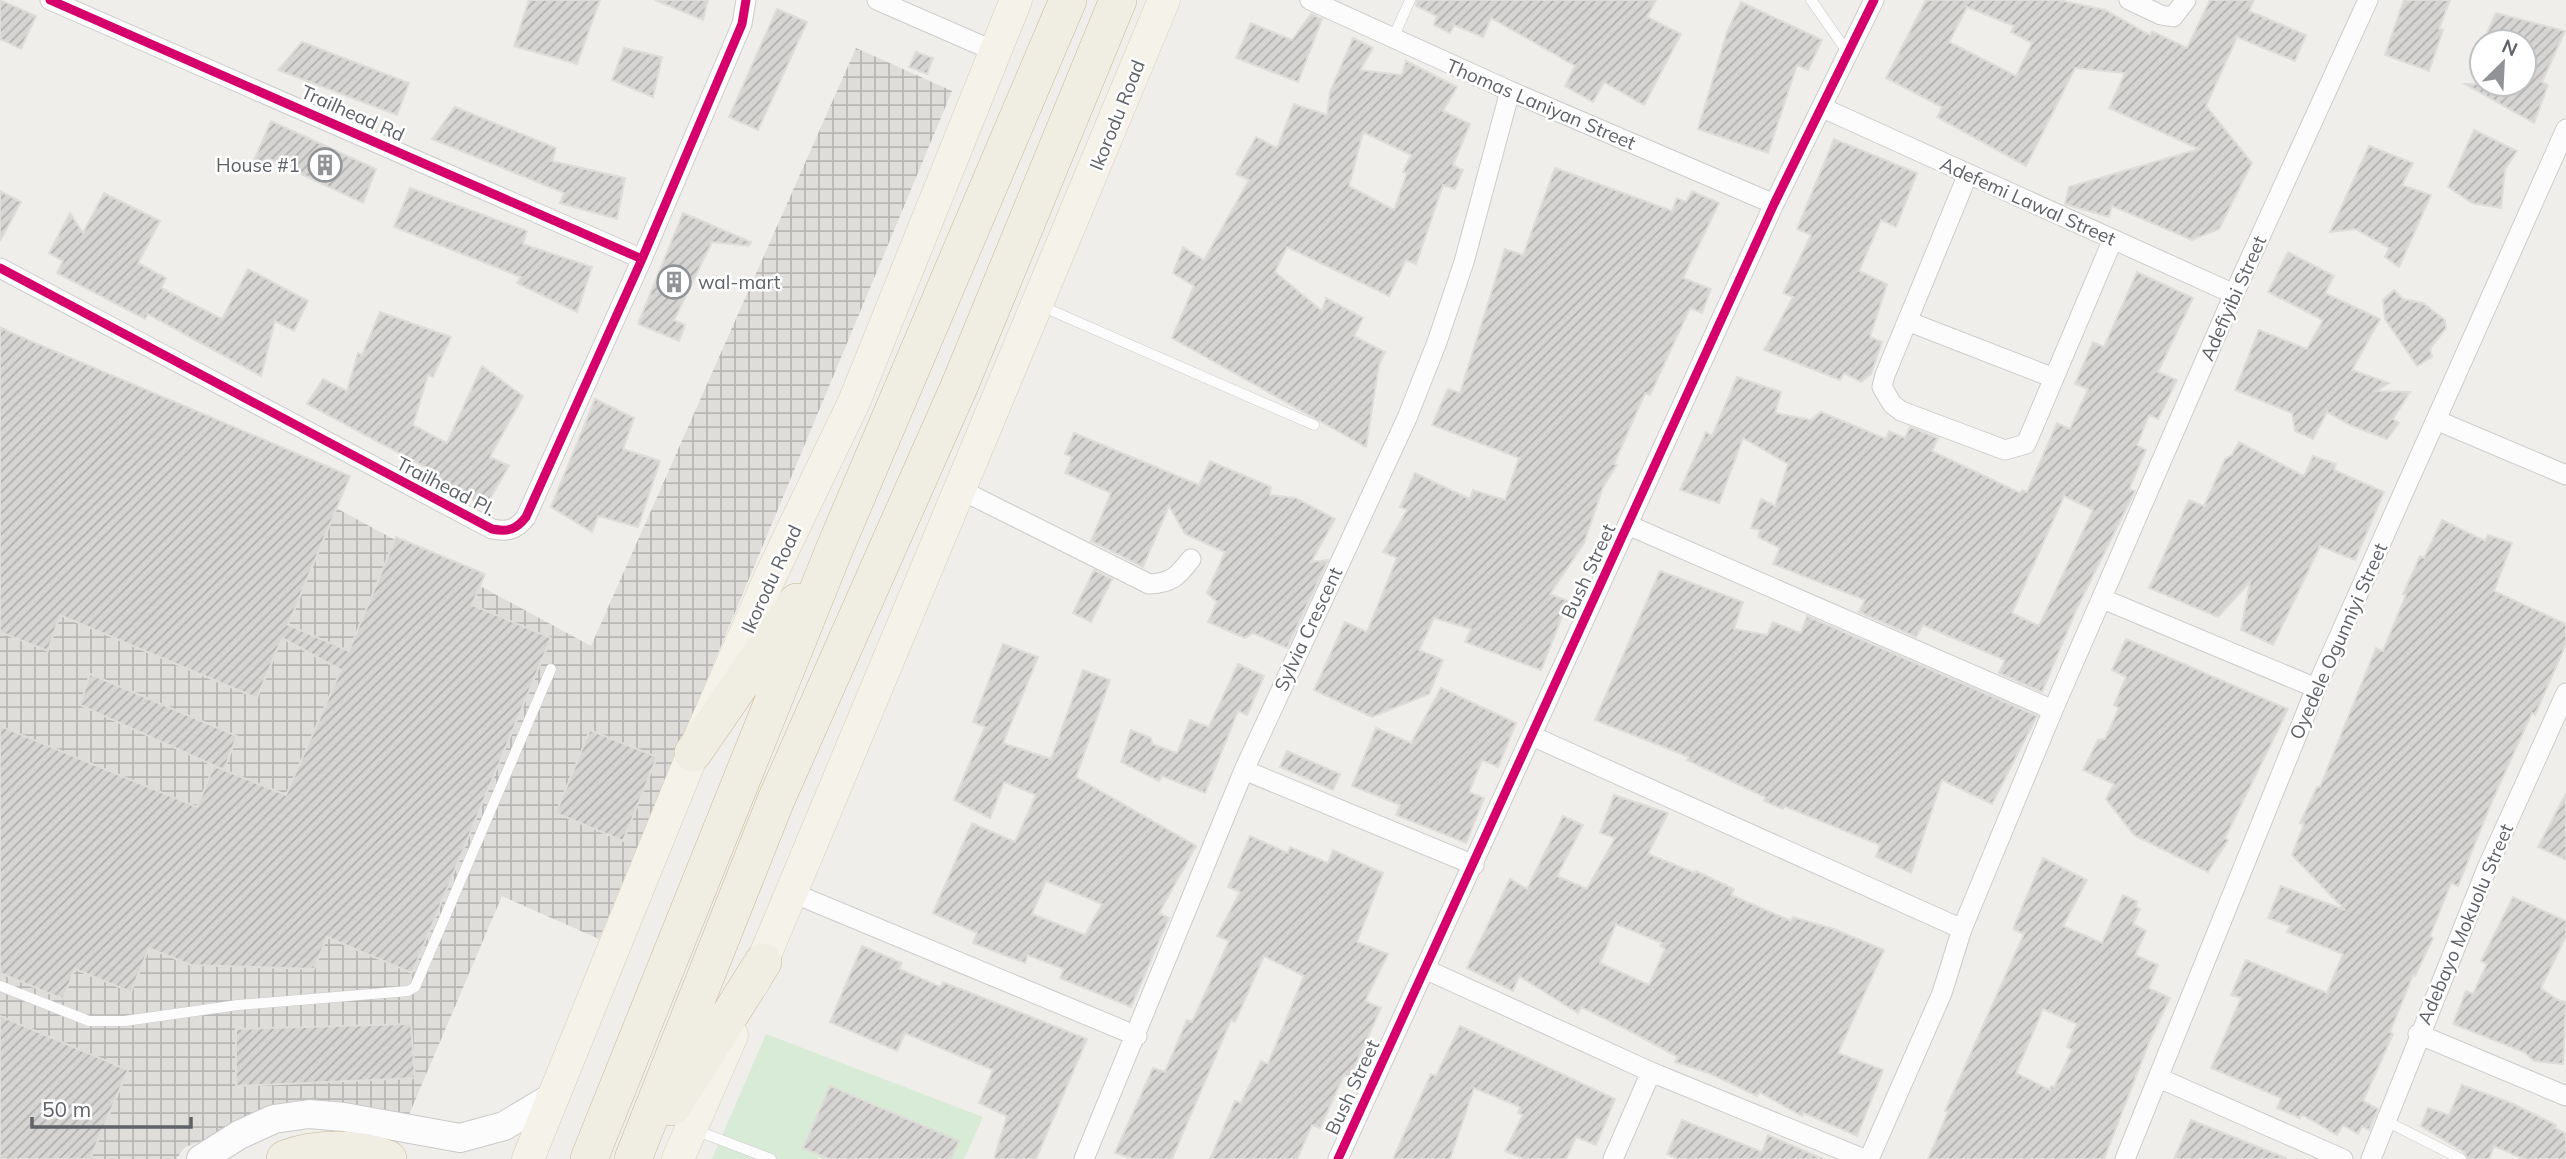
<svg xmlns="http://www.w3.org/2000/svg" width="2566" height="1159" font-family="Mulish,sans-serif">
	<defs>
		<pattern id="industrial-grid" width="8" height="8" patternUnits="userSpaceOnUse" patternTransform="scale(1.75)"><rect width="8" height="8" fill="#dfddda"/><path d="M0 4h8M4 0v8" fill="none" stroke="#b8b7b5"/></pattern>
		<pattern id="building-hatch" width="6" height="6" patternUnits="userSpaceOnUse" patternTransform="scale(1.75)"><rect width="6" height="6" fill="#d6d5d3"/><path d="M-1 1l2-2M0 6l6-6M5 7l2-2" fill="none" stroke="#b1b0af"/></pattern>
	</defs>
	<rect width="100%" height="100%" fill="#efeeea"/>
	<!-- industrial -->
	<path fill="url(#industrial-grid)" d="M856 48 952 91 599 939 502 896 408 1117H268L185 1147 176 1159H0V326L591 646Z"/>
	<!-- green -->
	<path fill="#d8ebd6" d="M766 1034 983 1117 964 1159H712Z"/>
	<!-- building -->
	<path fill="url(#building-hatch)" stroke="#deddd9" stroke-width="2" fill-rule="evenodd" d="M0 0 36 16 21 49 0 39Z
		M529 0H600L577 64 514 46Z
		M655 0H708L703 20Z
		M1417 0H1656L1647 17 1681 34 1644 105 1604 82 1593 102 1565 86 1575 66 1537 44 1491 18 1483 37 1454 25 1450 33 1434 25 1437 16 1416 6Z
		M1926 0H2059L2105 10 2150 35 2152 31 2187 48 2210 0H2254L2249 11 2306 35 2295 61 2237 37 2206 106 2252 163 2219 229 2192 240 2112 206 2109 217 2065 204 2069 187 2199 149 2109 108 2125 73 2075 68 2026 166 1937 117 1942 107 1886 78ZM1967 7 2014 26 2011 32 2032 43 2016 76 1949 42Z
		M2404 0H2450L2439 29 2443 30 2429 71 2385 55Z
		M1741 2 1822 40 1808 70 1797 65 1768 153 1698 129 1727 32Z
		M777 9 807 22 758 130 729 117Z
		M2496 13 2565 31 2542 82 2548 85 2534 123 2465 84H2524V42H2483Z
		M1311 14 1322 19 1298 82 1236 58 1251 23 1292 40Z
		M1353 38 1373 48 1360 70 1402 75 1406 61 1457 87 1443 111 1470 124 1453 165 1463 170 1455 189 1443 185 1416 264 1406 260 1389 296 1287 247 1275 272 1322 311 1326 298 1363 318 1354 336 1385 352 1379 365 1366 447 1172 338 1194 286 1173 273 1183 247 1204 260 1249 180 1236 174 1256 137 1277 148 1294 104 1327 115 1330 92ZM1363 132 1411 155 1403 172 1407 173 1394 210 1349 186Z
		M302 42 409 83 397 115 278 70Z
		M624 48 662 57 653 97 612 80Z
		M916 52 933 58 927 74 909 67Z
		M455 107 556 148 552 161 625 178 617 219 560 203 564 193 432 139Z
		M271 121 376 169 363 203 269 159 249 172Z
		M2474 130 2517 151 2505 169 2501 208 2472 203 2448 187Z
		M1834 139 1917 173 1896 227 1881 220 1859 271 1887 284 1870 337 1882 342 1871 374 1861 382 1844 373 1840 380 1764 350 1793 297 1783 293 1811 235 1797 229Z
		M2369 146 2413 163 2402 185 2431 195 2399 267 2385 257 2389 248 2355 229 2330 232Z
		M1555 168 1672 211 1677 198 1686 202 1692 191 1719 203 1683 278 1711 289 1702 313 1690 308 1650 395 1645 393 1614 464 1617 465 1603 487 1584 543 1550 594 1568 601 1541 670 1465 642 1471 629 1434 618 1419 650 1443 660 1429 694 1372 717 1314 690 1345 622 1367 632 1397 558 1383 552 1407 510 1400 507 1415 473 1470 499 1473 490 1505 500 1519 458 1432 425 1448 389 1460 393 1505 249 1523 255Z
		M410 188 527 231 523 244 592 267 577 312 517 283 521 277 394 227Z
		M0 191 21 202 0 241Z
		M104 193 160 221 138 263 166 278 161 288 222 319 248 269 308 301 294 331 275 321 261 376 148 314 145 319 57 273 63 261 49 253 70 213 83 233Z
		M683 213 751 242 749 246 712 242 674 320 685 325 679 341 638 324Z
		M2288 252 2334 276 2325 293 2380 319 2352 370 2389 383 2377 391 2410 392 2393 419 2399 423 2387 439 2352 426 2327 412 2313 439 2295 431 2292 413 2235 390 2259 330 2307 349 2323 320 2268 292Z
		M2137 272 2193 298 2158 372 2177 380 2158 419 2149 415 2137 445 2146 450 2129 489 2135 491 2077 608 2042 692 1999 673 2005 660 1923 625 1916 637 1859 612 1865 600 1773 564 1780 548 1758 537 1760 530 1751 528 1761 499 1775 506 1788 464 1743 438 1719 503 1680 490 1706 432 1712 436 1737 377 1781 392 1775 413 1811 420 1821 412 1886 439 1889 431 1905 438 1910 427 1938 438 1932 451 2020 493 2022 490 2027 492 2057 423 2070 429 2088 389 2075 384 2093 342 2104 347ZM2064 496 2093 510 2039 626 2012 613Z
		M2394 290 2403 299 2423 303 2445 320 2446 328 2430 349 2432 357 2417 366 2385 319 2383 300Z
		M380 312 451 337 433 377 428 375 413 425 447 443 482 366 523 396 490 457 509 466 485 507 426 472 429 469 307 404 323 379 347 391 358 353 362 355Z
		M0 328 350 476 288 625 349 651 396 537 485 574 472 605 551 638 412 973 327 937 314 969 191 965 149 948 131 992 75 969 63 999 0 973V726L197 807 214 766 286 795 341 670 282 638 257 698 60 615 48 651 0 632Z
		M595 399 634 418 623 449 660 461 638 527 598 516 592 532 551 507Z
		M1074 433 1199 485 1210 461 1271 487 1270 495 1296 498 1335 519 1311 562 1328 560 1287 648 1253 633 1245 638 1208 622 1217 602 1207 593 1225 552 1185 534 1169 506 1143 567 1091 541 1111 493 1065 473 1072 457 1065 454Z
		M2239 442 2304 476 2313 456 2336 464 2334 470 2384 492 2355 560 2320 546 2273 645 2241 630 2250 582 2218 617 2149 588 2189 500 2204 506 2225 459 2232 455Z
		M2442 520 2485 541 2488 535 2512 543 2494 591 2566 624V644L2535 715 2532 713 2493 799 2458 886 2451 883 2430 936 2433 938 2415 976 2413 975 2390 1032 2393 1034 2363 1101 2378 1109 2369 1130 2362 1126 2358 1134 2343 1125 2337 1135 2301 1114 2300 1118 2277 1108 2281 1098 2211 1068 2241 998 2231 995 2246 960 2327 993 2343 954 2287 932 2290 926 2268 918 2281 886 2345 910 2292 855 2304 824 2300 823 2317 787H2320L2376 648 2383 651 2406 595 2403 594 2420 556 2424 558Z
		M1094 570 1112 579 1091 622 1073 613Z
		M1660 571 1743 602 1734 629 1767 635 1773 622 1801 633 1807 616 2037 716 1992 804 1942 780 1911 873 1876 857 1880 845 1784 806 1783 809 1764 801 1765 797 1687 760 1689 757 1595 720Z
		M2126 639 2288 709 2225 838 2228 840 2208 872 2134 835 2106 799 2114 784 2083 770 2098 740 2105 739 2119 708 2114 705 2126 677 2112 670Z
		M1003 644 1038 657 1003 743 1051 759 1083 670 1110 680 1076 777 1196 846 1159 913 1169 918 1131 1007 1060 978 1064 969 1028 955 1025 963 973 943 977 933 933 913 972 823 1015 842 1036 795 1004 782 990 818 954 800 985 727 973 722ZM1046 881 1102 904 1085 935 1032 914Z
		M1238 664 1264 676 1247 715 1238 711 1205 793 1162 776 1159 781 1121 762 1131 730 1151 738 1152 744 1177 753 1190 720 1209 727Z
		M90 674 237 736 224 770 80 705Z
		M1441 688 1516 723 1498 767 1482 760 1469 792 1484 798 1466 843 1396 815 1400 805 1352 786 1376 728 1411 743Z
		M590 730 657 757 623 841 556 813Z
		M1287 751 1340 774 1333 790 1280 767Z
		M2566 793V860L2538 847Z
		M1614 795 1668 813 1648 854 1695 873 1696 871 1734 889 1731 895 1791 921 1793 917 1834 929 1884 950 1838 1053 1883 1070 1857 1136 1804 1113 1802 1116 1759 1092 1757 1096 1711 1074 1675 1062 1678 1057 1628 1030 1581 1007 1578 1013 1519 976 1513 991 1467 968 1510 879 1527 889 1563 816 1583 825 1557 876 1587 889 1615 838 1600 833ZM1616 924 1662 943 1660 946 1665 949 1649 985 1600 963Z
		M1250 836 1288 853 1290 847 1328 863 1333 850 1383 873 1357 942 1388 954 1365 1001 1381 1008 1350 1077 1344 1075 1320 1128 1312 1125 1297 1159H1210L1235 1101 1241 1103 1261 1061 1268 1064 1304 976 1264 956 1235 1022 1231 1020 1172 1159H1134L1115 1153 1153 1068 1165 1072 1187 1020 1192 1022 1229 941 1217 936 1240 892 1228 887Z
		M2043 858 2087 880 2063 926 2102 943 2123 895 2137 901 2136 907 2140 909 2133 924 2146 931 2135 955 2158 965 2148 988 2170 998 2150 1040 2104 1159H1928L1948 1112 1945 1111 2024 934 2013 929ZM2043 1009 2077 1024 2067 1047 2072 1050 2054 1087 2051 1086 2050 1090 2016 1073Z
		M2513 897 2566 921V936L2541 988 2558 1000 2566 1002 2563 1064 2534 1061 2524 1052 2453 1024 2466 991 2473 994 2487 964 2481 961Z
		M862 946 902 963 899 969 941 987 943 982 1087 1039 1036 1159H994L1007 1116 979 1103 993 1070 905 1033 897 1051 830 1022Z
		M0 1016 128 1070 90 1159H0Z
		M411 1024 415 1078 236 1086V1029Z
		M1460 1026 1615 1099 1596 1145 1576 1137 1566 1159H1524L1505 1151 1523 1115 1518 1113 1520 1107 1474 1088 1450 1159H1393L1431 1074 1436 1076Z
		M2462 1085 2511 1103 2556 1125 2555 1128 2566 1134V1159H2524L2494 1146 2489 1159H2468L2464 1152 2421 1126 2428 1108 2449 1115Z
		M830 1086 959 1141 951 1159H829L803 1148Z
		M1682 1120 1762 1152 1768 1135 1823 1159H1678L1667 1154Z
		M2191 1120 2286 1158V1159H2174Z"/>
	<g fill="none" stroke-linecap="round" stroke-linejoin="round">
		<defs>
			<path id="lane" d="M1811 0 1848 53
				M1393 38 1410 0
				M1041 306 1314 425
				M0 986 89 1021H125L238 1005 408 991 415 987 551 669
				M2386 1121 2461 1159
				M695 1130 771 1159"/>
			<path id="street" d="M50 0 642 259
				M877 0 994 51
				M1310 0 1510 91 1774 204
				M2129 0 2161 15 2173 17 2186 0
				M1823 108 2234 294
				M1968 174 1885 375 1882 387 1892 404 1901 411 2005 450 2026 444 2113 239
				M0 268 492 529C508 532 516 530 526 517L642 259 742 24 746 0
				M1907 321 2054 378
				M2436 420 2566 475
				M959 489 1149 584C1172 583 1178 576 1191 559
				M1628 525 2053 710
				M2103 599 2316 688
				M1532 736 1962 929
				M1244 770 1474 865
				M793 893 1137 1036
				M1427 970 1651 1072 1864 1159
				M2418 1034 2566 1096
				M2159 1078 2343 1159
				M1084 1159 1244 770 1407 418 1437 342 1464 262 1510 91
				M1338 1159 1774 204 1874 0
				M1613 1159 1651 1072
				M1869 1159 1942 993 1962 929 2053 710 2234 294 2368 0
				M2125 1159 2316 688 2566 129
				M2371 1159 2487 868 2566 693"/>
			<path id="secondary" d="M201 1159 239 1135 274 1119 309 1114 344 1117 460 1138 504 1126 554 1096"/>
			<path id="primary" d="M753 984 1164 0
				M528 1159 693 753 771 575 854 402 1016 0
				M678 1159 732 1035"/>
			<path id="highway" d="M693 753 797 602
				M672 1107 763 962
				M285 1159C315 1147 358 1147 388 1159
				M589 1159 834 550 1068 0
				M633 1159 776 800 959 387 1118 0"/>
		</defs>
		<!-- lane casing -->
		<use href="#lane" stroke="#cbcccc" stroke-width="11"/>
		<!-- street casing -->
		<use href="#street" stroke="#cbcccc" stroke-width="21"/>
		<!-- secondary casing -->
		<use href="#secondary" stroke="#cacacb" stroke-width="30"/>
		<!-- primary casing -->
		<use href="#primary" stroke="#d7ceb8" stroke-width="33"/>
		<!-- highway casing -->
		<use href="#highway" stroke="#c8b996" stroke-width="38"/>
		<!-- lane -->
		<use href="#lane" stroke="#fdfcfc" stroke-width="10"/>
		<!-- street -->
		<use href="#street" stroke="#fdfcfc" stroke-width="19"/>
		<!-- secondary -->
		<use href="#secondary" stroke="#fdfcfc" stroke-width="28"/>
		<!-- primary -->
		<use href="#primary" stroke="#f4f2e9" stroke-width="32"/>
		<!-- highway -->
		<use href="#highway" stroke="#f0ede3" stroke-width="37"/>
		<defs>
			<path id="cycleway" d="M50 0 642 259
				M0 268 492 529C508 532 516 530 526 517L642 259 742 24 746 0
				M1338 1159 1774 204 1874 0"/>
		</defs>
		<!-- cycleway casing -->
		<use href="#cycleway" stroke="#fff" stroke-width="13"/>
		<!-- cycleway -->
		<use href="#cycleway" stroke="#d6006c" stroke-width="9"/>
	</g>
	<!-- icons -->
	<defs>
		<symbol id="building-ring" viewBox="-11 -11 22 22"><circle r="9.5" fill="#fff" stroke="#919496" stroke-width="1.5"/><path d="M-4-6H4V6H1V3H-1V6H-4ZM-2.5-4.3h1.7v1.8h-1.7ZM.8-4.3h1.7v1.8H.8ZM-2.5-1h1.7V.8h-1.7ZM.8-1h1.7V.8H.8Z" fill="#919496"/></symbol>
	</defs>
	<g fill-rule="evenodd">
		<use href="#building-ring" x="306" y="146" width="38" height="38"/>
		<use href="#building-ring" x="655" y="263" width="38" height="38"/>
	</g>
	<g text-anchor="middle" stroke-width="5" stroke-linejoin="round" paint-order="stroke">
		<!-- street labels -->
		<g font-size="19" fill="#5f6368" stroke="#fff">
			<text transform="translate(1541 104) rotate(23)" y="7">Thomas Laniyan Street</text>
			<text transform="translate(353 113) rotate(24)" y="7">Trailhead Rd</text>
			<text transform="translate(1117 115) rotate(-68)" y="7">Ikorodu Road</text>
			<text transform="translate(2028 201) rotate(24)" y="7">Adefemi Lawal Street</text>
			<text transform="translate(2233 298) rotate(-66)" y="7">Adefiyibi Street</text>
			<text transform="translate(446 486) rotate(27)" y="7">Trailhead Pl.</text>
			<text transform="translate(1588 571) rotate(-65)" y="7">Bush Street</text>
			<text transform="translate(771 579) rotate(-65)" y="7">Ikorodu Road</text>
			<text transform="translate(1308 629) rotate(-65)" y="7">Sylvia Crescent</text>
			<text transform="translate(2338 641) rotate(-66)" y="7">Oyedele Ogunniyi Street</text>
			<text transform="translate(2465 924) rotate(-67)" y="7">Adebayo Mokuolu Street</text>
			<text transform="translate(1352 1087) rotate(-65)" y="7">Bush Street</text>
		</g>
		<!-- poi labels -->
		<g font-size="19" fill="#5f6368" stroke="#fff" text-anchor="end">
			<text x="300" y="172">House #1</text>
			<text x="698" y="289" text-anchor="start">wal-mart</text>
		</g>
	</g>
	<!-- north arrow -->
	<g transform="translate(2503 63) rotate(24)"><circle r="33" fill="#ffffff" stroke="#bfc1c3" stroke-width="2"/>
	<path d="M0-5L12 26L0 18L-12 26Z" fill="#919496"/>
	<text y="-10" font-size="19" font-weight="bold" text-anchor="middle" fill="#5f6368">N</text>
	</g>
	<!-- scale -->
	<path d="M32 1117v10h159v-10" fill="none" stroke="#5f6368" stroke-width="3.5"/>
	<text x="42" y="1117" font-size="21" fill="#5f6368" stroke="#ffffff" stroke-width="5" paint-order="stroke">50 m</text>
</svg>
